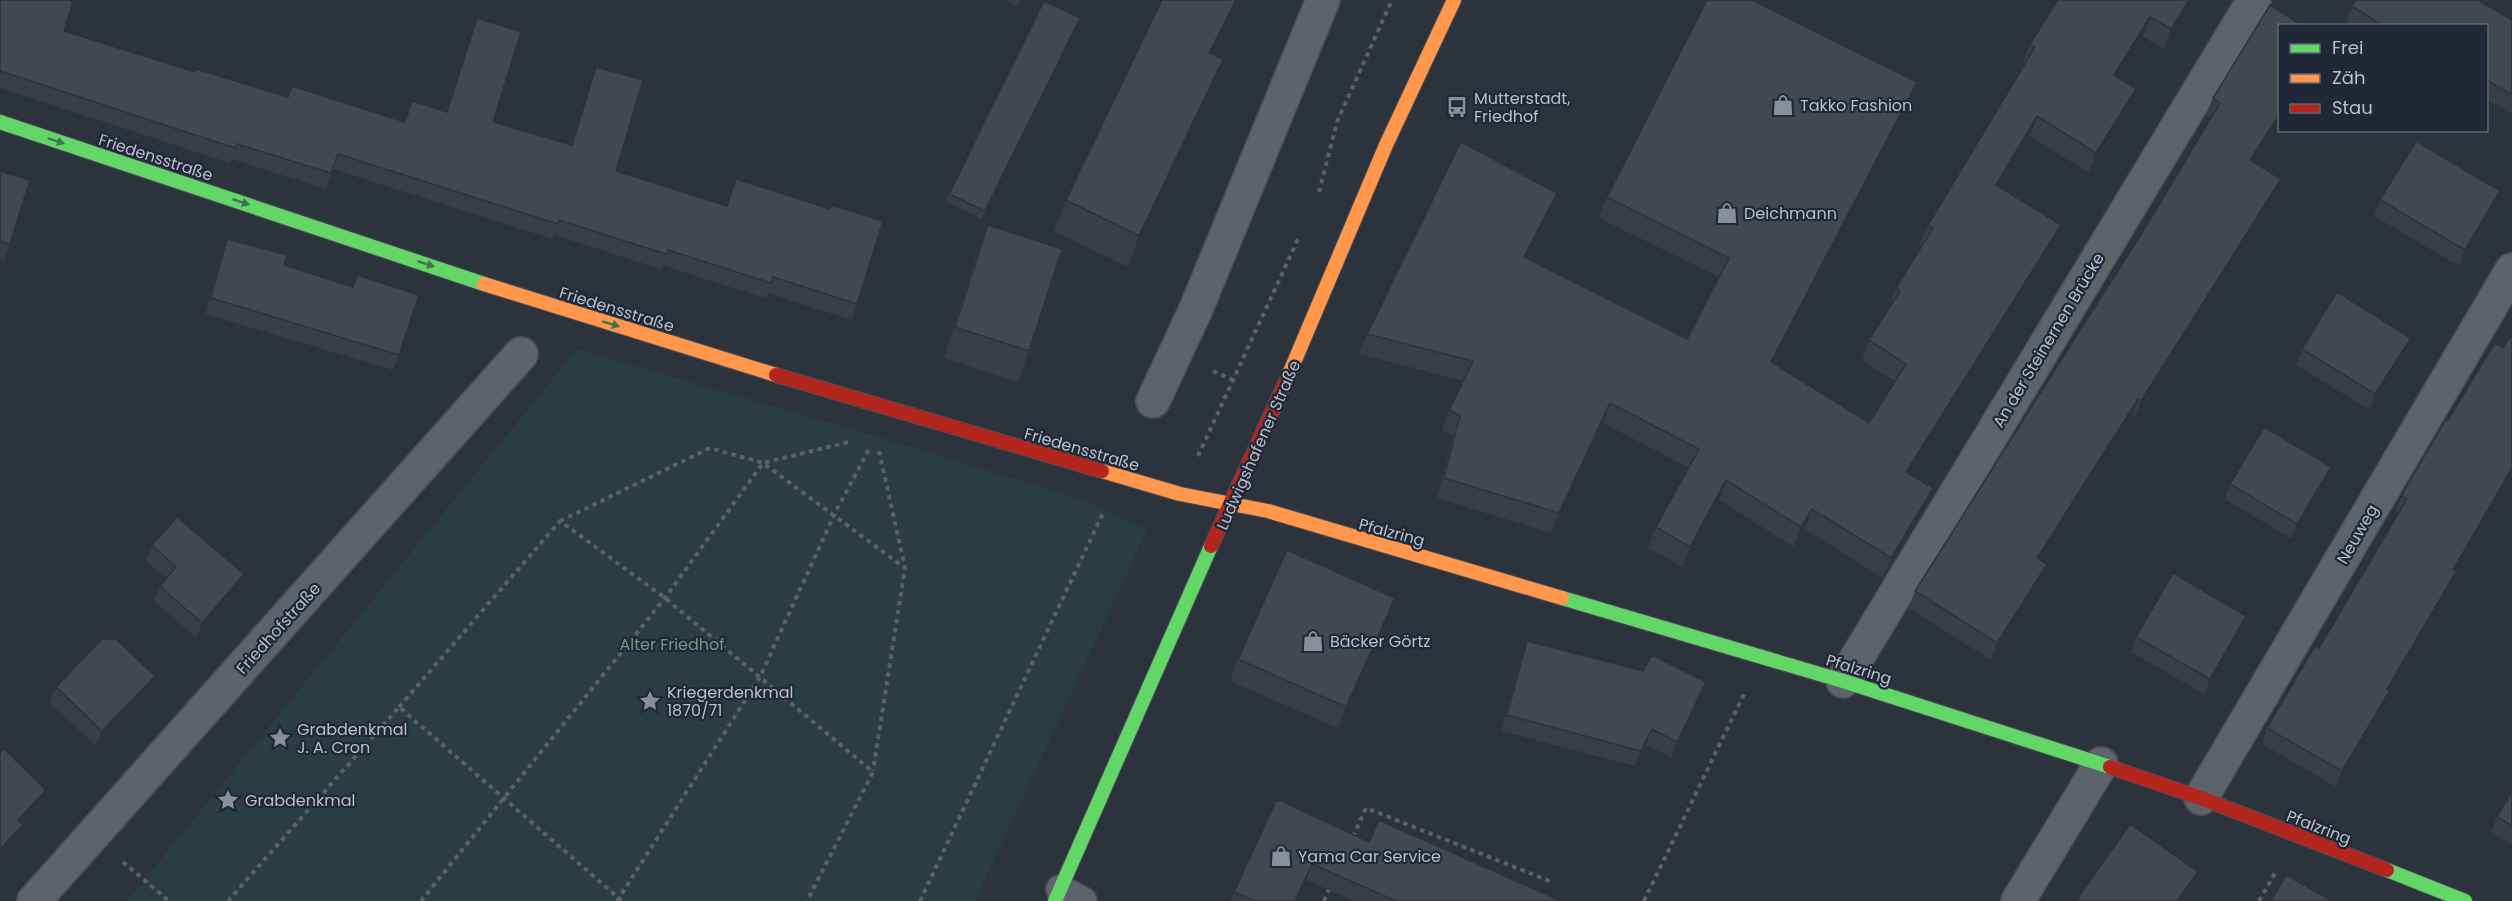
<svg xmlns="http://www.w3.org/2000/svg" width="2512" height="901" font-family="Poppins,sans-serif">
	<rect width="100%" height="100%" fill="#2d333d"/>
	<!-- green -->
	<path fill="#2a3d43" d="M577 349 876 436 1081 499 1147 530 975 901H127Z"/>
	<g fill="none" stroke-linecap="round" stroke-linejoin="round">
		<defs>
			<path id="lane" d="M1060 889 1083 901"/>
			<path id="street" d="M1153 401 1196 309 1323 0
				M1843 681 2254 0
				M2201 798 2512 270
				M34 901 521 354
				M2018 901 2101 764"/>
			<path id="fast" d="M0 122 484 284
				M1562 598 1843 681 2110 767
				M2387 870 2465 901
				M1055 901 1211 546"/>
			<path id="slow" d="M484 284 776 375
				M1287 379 1386 145 1454 0
				M1102 471 1180 494 1268 511 1562 598"/>
			<path id="jam" d="M776 375 1102 471
				M1211 546 1287 379
				M2110 767 2201 798 2387 870"/>
		</defs>
		<!-- lane casing -->
		<use href="#lane" stroke="#4a4e55" stroke-width="30"/>
		<!-- street casing -->
		<use href="#street" stroke="#4a4e55" stroke-width="36"/>
		<!-- fast casing -->
		<use href="#fast" stroke="#4a4e55" stroke-width="16"/>
		<!-- slow casing -->
		<use href="#slow" stroke="#4a4e55" stroke-width="16"/>
		<!-- jam casing -->
		<use href="#jam" stroke="#4a4e55" stroke-width="16"/>
		<!-- path -->
		<path stroke="#5b6167" stroke-width="4" stroke-dasharray="4.5 4.5" stroke-linecap="butt" d="M1319 192 1337 122 1392 0
			M1213 371 1233 380
			M879 451 905 568
			M1198 456 1299 237
			M560 521 710 448 763 463 905 568 873 771
			M399 707 560 521 665 598 873 772 807 901
			M1353 837 1366 808 1552 882
			M123 862 169 901
			M228 901 399 707 622 901
			M421 901 665 598 763 463 849 442
			M617 901 760 677 834 515 870 447
			M920 901 1103 513
			M1324 901 1331 885
			M1644 901 1744 694
			M2259 901 2277 870"/>
		<!-- lane -->
		<use href="#lane" stroke="#5e626a" stroke-width="27"/>
		<!-- street -->
		<use href="#street" stroke="#5e626a" stroke-width="33"/>
		<!-- fast -->
		<use href="#fast" stroke="#63d668" stroke-width="14"/>
		<!-- slow -->
		<use href="#slow" stroke="#ff974d" stroke-width="14"/>
		<!-- jam -->
		<use href="#jam" stroke="#b3261e" stroke-width="14"/>
	</g>
	<!-- wall -->
	<path fill="#3a3d45" d="M0 0 64 31 195 72 288 97 404 122 412 101 446 112 477 18 493 122 571 145 596 67 616 171 727 206 736 179 857 304 851 320 768 293 765 298 662 265 661 269 554 235 552 239 333 169 326 189 231 159 230 163 0 88Z
		M1004 0H1020L1018 6Z
		M1162 0H1240L1213 54 1212 90 1128 267 1054 231 1066 200Z
		M2195 0 2164 49 2143 37 2118 78 2129 110 2089 173 2030 136 1999 187 2054 245 1910 474 1933 488 1925 508 1883 578 1805 529 1794 547 1719 500 1683 567 1648 548 1656 527 1689 468 1603 423 1551 533 1437 498 1453 436 1442 430 1449 410 1464 381 1359 354 1367 334 1557 193 1549 213 1526 258 1687 339 1719 277 1599 218 1607 197 1910 102 1774 363 1869 423 1895 381 1862 361 1869 340 1889 308 1896 288 1922 246 1920 245 1928 225 2025 65 2023 64 2030 44Z
		M2352 6 2512 20V114L2487 99V26H2352L2347 22Z
		M1080 18 1077 27 982 219 946 202 949 194Z
		M2280 26V121L2253 162 2281 179 2274 196 2135 418 2132 416 2041 560 2047 564 2041 581 1991 660 1909 608 1915 591 2145 228 2211 118 2206 115 2213 98Z
		M0 171 10 244 4 260 0 258Z
		M2380 200 2494 207 2459 266 2374 216Z
		M988 225 1029 351 1018 382 944 358 976 256Z
		M227 239 284 265 353 287 357 275 399 355 393 370 205 314 222 254Z
		M2512 334V474L2455 572 2450 588 2390 690 2384 706 2336 787 2262 744 2267 728 2319 648 2398 513 2396 512 2401 496 2448 420 2503 348Z
		M2411 338 2405 354 2370 410 2296 365 2302 349Z
		M2331 467 2326 482 2292 539 2225 499 2230 484Z
		M152 545 239 590 196 638 154 601 160 586 166 578 146 561Z
		M1387 619 1338 728 1230 681 1238 659Z
		M2240 632 2204 694 2131 652 2136 637Z
		M1527 641 1643 671 1700 698 1671 757 1646 745 1635 766 1501 731 1522 656Z
		M56 687 149 692 96 746 50 703Z
		M2512 792V845L2491 832 2497 816Z
		M1369 842 1561 901H1354L1306 880 1296 901H1230L1234 892Z"/>
	<!-- shaded-wall -->
	<path fill="#2f3238" d="M1236 0H1240L1198 84 1209 53Z
		M2189 0H2195L2164 49 2171 29Z
		M2150 17 2143 37 2107 95 2114 75Z
		M1080 18 1077 27 982 219 985 211Z
		M1223 59 1212 90 1128 267 1139 236Z
		M1917 82 1910 102 1764 382 1771 362Z
		M2136 89 2129 110 2089 173 2096 153Z
		M2280 113V121L2244 177 2250 160Z
		M2037 116 2030 136 1989 205 1996 185Z
		M2281 179 2274 196 2135 418 2141 401Z
		M2500 191 2494 207 2459 266 2465 250Z
		M1557 193 1549 213 1517 277 1524 257Z
		M2061 225 2054 245 1899 492 1906 472Z
		M2411 338 2405 354 2370 410 2375 394Z
		M2138 399 2132 416 2031 575 2037 558Z
		M1610 403 1603 423 1551 533 1559 513Z
		M2331 467 2326 482 2292 539 2297 524Z
		M2512 468V474L2447 586 2453 570Z
		M1726 480 1719 500 1683 567 1690 547Z
		M1933 488 1925 508 1883 578 1891 558Z
		M1812 509 1805 529 1794 547 1801 527Z
		M2047 564 2041 581 1991 660 1997 643Z
		M2456 572 2450 588 2385 699 2390 690 2384 706 2336 787 2342 771 2387 689Z
		M244 574 239 590 196 638 202 623Z
		M1395 598 1387 619 1338 728 1346 707Z
		M2246 616 2240 632 2204 694 2210 679Z
		M155 676 149 692 96 746 102 731Z
		M1706 682 1700 698 1671 757 1677 742Z
		M1652 729 1646 745 1635 766 1641 751Z
		M46 790 41 805 12 836 18 820Z
		M23 825 17 841 0 859V849Z
		M1312 864 1306 880 1296 901H1295Z
		M2198 872 2192 887 2183 901H2177Z"/>
	<!-- building -->
	<path fill="#434750" stroke="#2f3238" stroke-width="1.5" d="M0 0H69L73 2 64 31 195 72 196 69 288 97 292 86 405 122 412 101 447 112 477 18 521 32 493 122 572 145 596 67 643 80 616 171 727 206 736 179 830 209 831 205 883 221 857 304 773 277 771 283 668 250 666 254 559 220 558 224 338 154 331 173 237 144 235 148 0 71Z
		M1162 0H1236L1209 53 1223 59 1139 236 1066 200Z
		M1707 0H1752L1917 82 1771 362 1869 423 1906 364 1869 340 1900 291 1896 288 1933 228 1928 225 2035 47 2030 44 2058 0H2189L2171 29 2150 17 2114 75 2136 89 2096 153 2037 116 1996 185 2061 225 1906 472 1933 488 1891 558 1812 509 1801 527 1726 480 1690 547 1656 527 1699 449 1610 403 1559 513 1444 478 1460 416 1449 410 1473 361 1367 334 1461 142 1557 193 1524 257 1687 339 1729 258 1607 197Z
		M2356 0H2478L2512 20V95L2487 80V26H2383L2352 6Z
		M1044 1 1080 18 985 211 949 194Z
		M2270 5 2303 26H2280V113L2250 160 2281 179 2141 401 2138 399 2037 558 2047 564 1997 643 1915 591 2145 228 2220 103 2213 98Z
		M2416 141 2500 191 2465 250 2380 200Z
		M0 171 30 180 10 244 0 241Z
		M988 225 1062 249 1029 351 955 327Z
		M227 239 287 255 284 265 353 287 357 275 419 295 399 355 211 298Z
		M2337 292 2411 338 2375 394 2302 349Z
		M2512 334V468L2453 570 2456 572 2387 689 2390 690 2342 771 2267 728 2315 646 2319 648 2407 499 2401 496 2446 419 2448 420 2495 343 2503 348Z
		M2264 427 2331 467 2297 524 2230 484Z
		M177 517 244 574 202 623 160 586 176 567 152 545Z
		M1287 550 1395 598 1346 707 1238 659Z
		M2173 573 2246 616 2210 679 2136 637Z
		M102 639H116L155 676 102 731 56 687Z
		M1527 641 1643 671 1652 655 1706 682 1677 742 1652 729 1641 751 1507 715Z
		M4 749 46 790 18 820 23 825 0 849V753Z
		M2512 792V826L2497 816Z
		M1277 799 1369 842 1379 820 1561 901H1396L1312 864 1295 901H1254L1234 892Z
		M2130 824 2198 872 2177 901H2076Z
		M2286 875 2332 901H2271Z"/>
	<!-- one-way arrows -->
	<defs><path id="oneway-solid" d="M-6-.8H1V-3.2L6.5 0L1 3.2V.8H-6Z" transform="scale(1.5)"/></defs>
	<g fill="#3e764e">
		<use href="#oneway-solid" transform="translate(56 141) rotate(18)"/>
		<use href="#oneway-solid" transform="translate(241 202) rotate(18)"/>
		<use href="#oneway-solid" transform="translate(426 264) rotate(18)"/>
		<use href="#oneway-solid" transform="translate(611 324) rotate(17)"/>
	</g>
	<!-- icons -->
	<defs>
		<symbol id="shop-bare" viewBox="-9 -9 18 18"><path d="M-5-2.5h2.3a2.7 3.5 0 0 1 5.4 0H5L5.5 6h-11ZM-1.5-2.5h3a1.5 2.3 0 0 0-3 0Z" fill="#888e9a" stroke="#202838" stroke-width="2.5" paint-order="stroke"/></symbol>
		<symbol id="bus-bare" viewBox="-9 -9 18 18"><path d="M-5-6H5V4H4V6H2V4H-2V6H-4V4H-5ZM-3.5-4V0h7V-4ZM-3.5 1.2v1.5H-2V1.2ZM2 1.2v1.5H3.5V1.2Z" fill="#888e9a" stroke="#202838" stroke-width="2.5" paint-order="stroke"/></symbol>
		<symbol id="sight-bare" viewBox="-9 -9 18 18"><path d="M0-6L1.8-2.2L6-1.7L2.9 1.2L3.7 5.4L0 3.3L-3.7 5.4L-2.9 1.2L-6-1.7L-1.8-2.2Z" fill="#888e9a" stroke="#202838" stroke-width="2.5" paint-order="stroke"/></symbol>
	</defs>
	<g fill-rule="evenodd">
		<use href="#shop-bare" x="1768" y="90" width="30" height="30"/>
		<use href="#bus-bare" x="1442" y="92" width="30" height="30"/>
		<use href="#shop-bare" x="1712" y="198" width="30" height="30"/>
		<use href="#shop-bare" x="1298" y="626" width="30" height="30"/>
		<use href="#sight-bare" x="635" y="686" width="30" height="30"/>
		<use href="#sight-bare" x="265" y="723" width="30" height="30"/>
		<use href="#sight-bare" x="213" y="785" width="30" height="30"/>
		<use href="#shop-bare" x="1266" y="841" width="30" height="30"/>
	</g>
	<g text-anchor="middle" stroke-width="4.5" stroke-linejoin="round" paint-order="stroke">
		<!-- poi labels -->
		<g font-size="16" fill="#b9bfcc" stroke="#202838" text-anchor="start">
			<text x="1474" y="104">Mutterstadt,<tspan x="1474" dy="18">Friedhof</tspan></text>
			<text x="1800" y="111">Takko Fashion</text>
			<text x="1744" y="219">Deichmann</text>
			<text x="1330" y="647">Bäcker Görtz</text>
			<text x="667" y="698">Kriegerdenkmal<tspan x="667" dy="18">1870/71</tspan></text>
			<text x="297" y="735">Grabdenkmal<tspan x="297" dy="18">J. A. Cron</tspan></text>
			<text x="245" y="806">Grabdenkmal</text>
			<text x="1298" y="862">Yama Car Service</text>
		</g>
		<!-- street labels -->
		<g font-size="16" fill="#b9bfcc" stroke="#202838">
			<text transform="translate(156 157) rotate(18)" y="6">Friedensstraße</text>
			<text transform="translate(617 309) rotate(17)" y="6">Friedensstraße</text>
			<text transform="translate(2048 340) rotate(-59)" y="6">An der Steinernen Brücke</text>
			<text transform="translate(1258 445) rotate(-66)" y="6">Ludwigshafener Straße</text>
			<text transform="translate(1082 449) rotate(16)" y="6">Friedensstraße</text>
			<text transform="translate(1392 532) rotate(15)" y="6">Pfalzring</text>
			<text transform="translate(2357 534) rotate(-60)" y="6">Neuweg</text>
			<text transform="translate(278 628) rotate(-48)" y="6">Friedhofstraße</text>
			<text transform="translate(1859 669) rotate(17)" y="6">Pfalzring</text>
			<text transform="translate(2319 827) rotate(21)" y="6">Pfalzring</text>
		</g>
		<!-- park labels -->
		<g font-size="16" fill="#709d7e" stroke="#202838">
			<text x="672" y="650">Alter Friedhof</text>
		</g>
	</g>
	<!-- legend -->
	<rect x="2278" y="24" width="210" height="108" fill="#202838" stroke="#5d6473" stroke-width="1.5"/>
	<rect x="2290" y="44" width="30" height="9" fill="#63d668" stroke="#5d6473" stroke-width="1.5"/>
	<text x="2332" y="54" font-size="18" fill="#b9bfcc">Frei</text>
	<rect x="2290" y="74" width="30" height="9" fill="#ff974d" stroke="#5d6473" stroke-width="1.5"/>
	<text x="2332" y="84" font-size="18" fill="#b9bfcc">Zäh</text>
	<rect x="2290" y="104" width="30" height="9" fill="#b3261e" stroke="#5d6473" stroke-width="1.5"/>
	<text x="2332" y="114" font-size="18" fill="#b9bfcc">Stau</text>
</svg>
